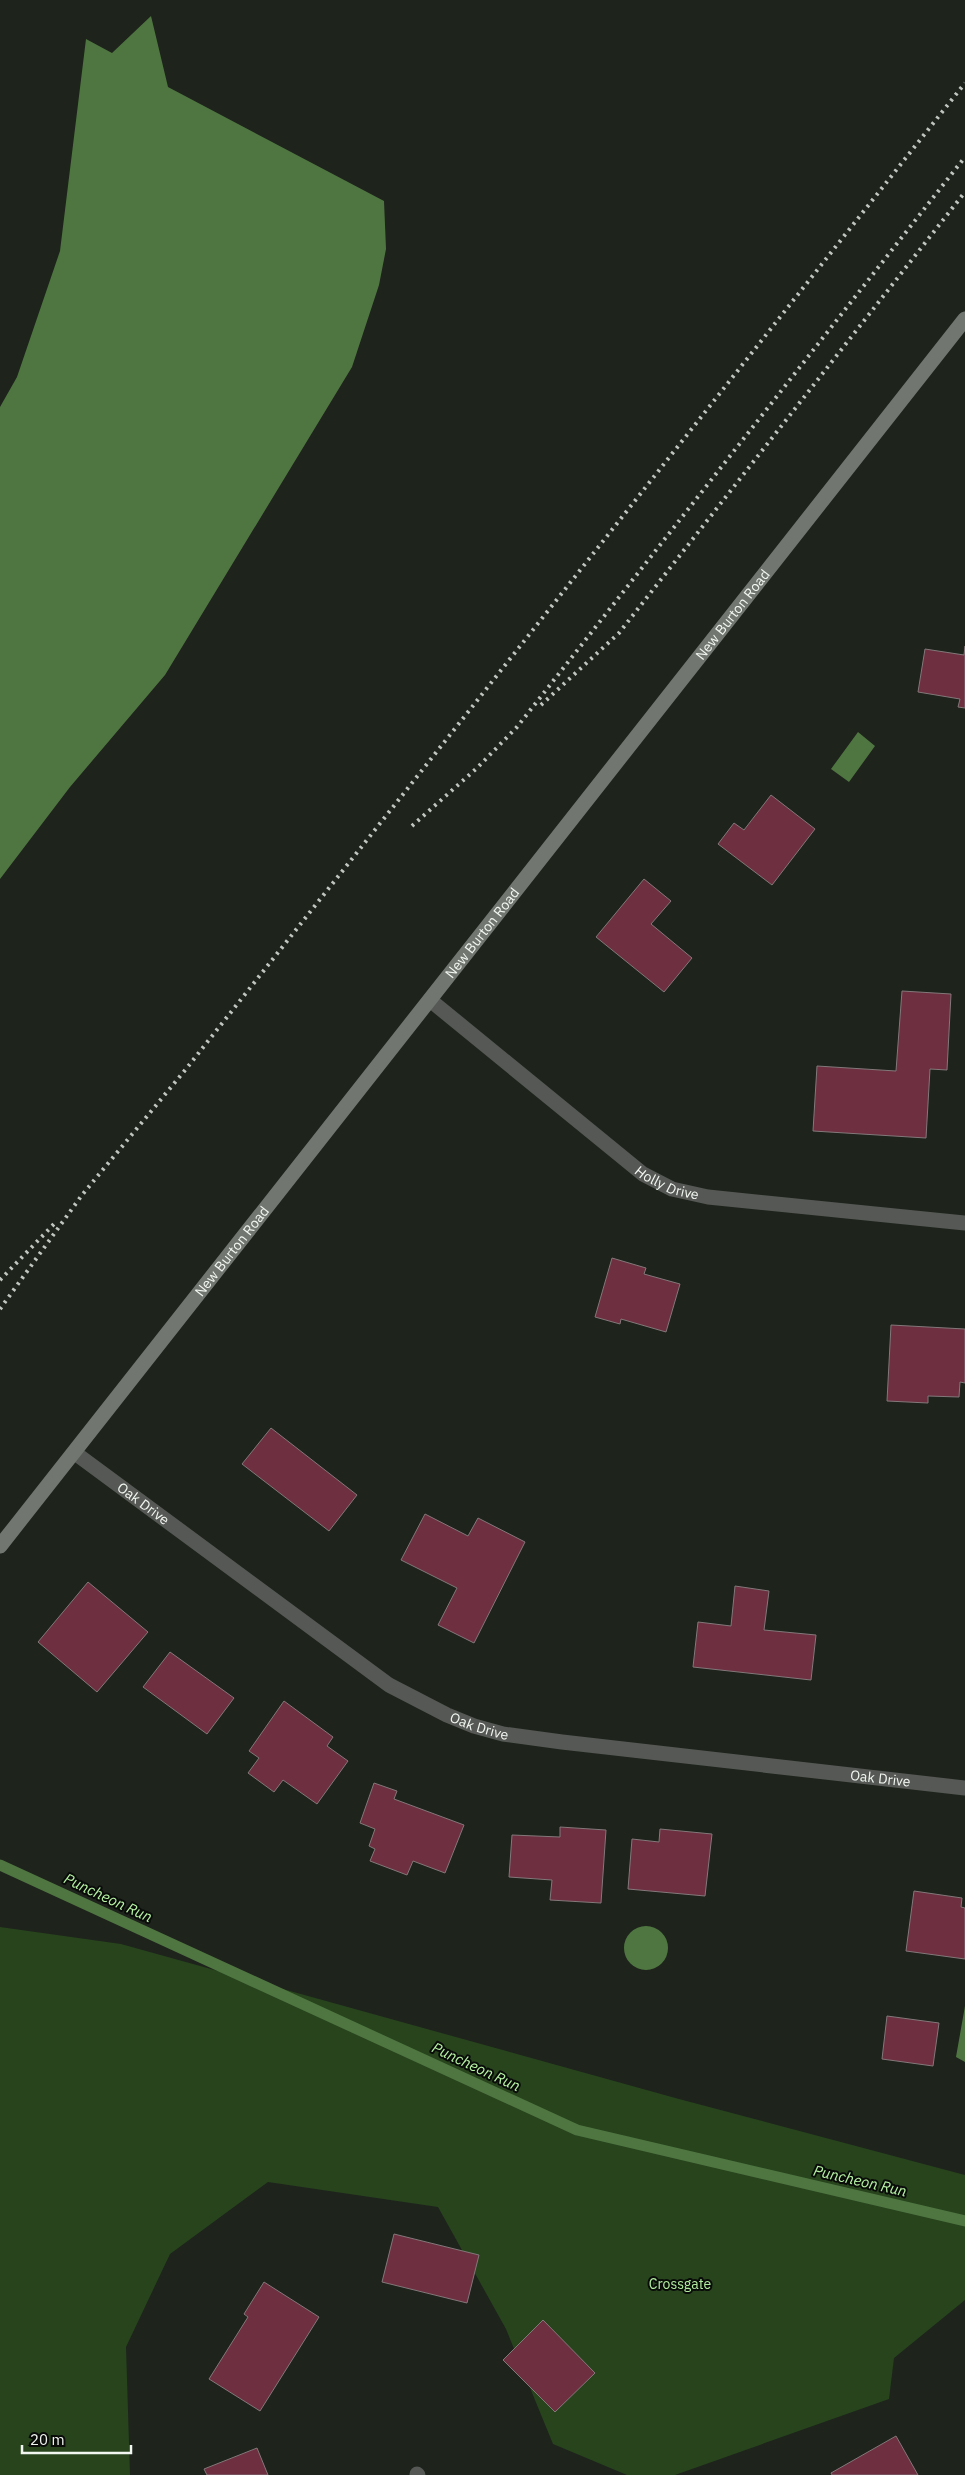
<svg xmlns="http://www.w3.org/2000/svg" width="965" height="2475" font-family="'IBM Plex Sans',sans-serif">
	<rect width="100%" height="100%" fill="#1e231c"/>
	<!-- green -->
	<path fill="#27441d" d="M0 1927 121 1944 679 2099 965 2175V2300L894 2358 889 2399 675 2475H627L553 2444 506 2329 438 2207 268 2182 170 2254 126 2347 130 2475H0Z"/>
	<!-- water -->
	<path fill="#4f7641" d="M151 16 168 87 384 201 386 249 379 285 352 367 165 675 70 787 0 879V407L17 377 60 251 86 39 112 53Z
		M858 732 875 746 849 782 831 769Z
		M624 1948a22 22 0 1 1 44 0a22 22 0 1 1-44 0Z
		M965 2006V2062L956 2057Z"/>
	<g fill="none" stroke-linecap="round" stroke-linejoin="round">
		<!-- stream -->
		<path stroke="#4f7641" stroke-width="11" d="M0 1865 577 2130 965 2221"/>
	</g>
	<!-- building -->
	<path fill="#6e2f41" stroke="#83787a" d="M965 646V708L958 707 960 699 918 692 925 649 964 655Z
		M771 795 815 829 772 885 718 844 734 823 744 830Z
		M644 879 671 901 651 924 692 958 664 992 596 937Z
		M902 991 951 994 947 1070 930 1069 926 1138 813 1131 817 1066 896 1071Z
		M612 1258 646 1268 644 1274 680 1284 666 1332 621 1319 620 1324 595 1317Z
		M891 1325 965 1329V1383L960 1382 959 1397 928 1396V1403L887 1401Z
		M271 1428 357 1495 329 1531 242 1464Z
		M425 1514 468 1536 478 1518 525 1542 474 1643 438 1625 457 1588 401 1560Z
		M88 1582 148 1632 97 1692 38 1642Z
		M735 1586 769 1591 764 1630 816 1635 811 1680 693 1667 698 1622 731 1626Z
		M170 1652 234 1698 207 1734 143 1687Z
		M284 1701 333 1737 327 1746 348 1761 317 1804 283 1780 274 1792 248 1773 259 1758 249 1751Z
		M374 1783 397 1791 394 1799 464 1825 445 1873 413 1861 407 1875 370 1861 375 1849 369 1846 375 1829 360 1823Z
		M560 1827 606 1830 601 1903 550 1900 552 1880 509 1877 512 1835 560 1837Z
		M660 1829 712 1834 705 1896 628 1889 632 1839 659 1842Z
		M914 1891 962 1898 961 1907 965 1908V1959L906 1951Z
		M887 2016 939 2023 933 2066 882 2059Z
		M394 2234 479 2255 467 2303 382 2282Z
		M264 2282 319 2317 260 2411 209 2379 248 2317 244 2314Z
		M543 2320 595 2373 555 2412 503 2360Z
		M896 2436 918 2475H832L831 2473Z
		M257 2448 268 2475H207L204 2469Z"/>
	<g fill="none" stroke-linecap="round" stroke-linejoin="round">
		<!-- street -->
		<g stroke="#555854" stroke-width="15">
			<path id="s1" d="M430 1000 643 1174 672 1189 708 1197 965 1223"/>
			<path id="s2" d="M75 1453 389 1685 447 1715 474 1726 503 1734 562 1742 965 1788"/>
			<path d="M417 2474 418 2475"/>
		</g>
		<!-- secondary -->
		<path stroke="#727671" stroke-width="15" id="s3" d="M0 1546 965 319"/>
		<!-- rail -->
		<path stroke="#c2c6c1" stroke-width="4" stroke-dasharray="2.5 5" stroke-linecap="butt" d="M541 705 619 633 965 192
			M412 826 477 768 517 727 965 157
			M0 1280 54 1224
			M0 1309 82 1195 186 1069 965 83"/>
	</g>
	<g text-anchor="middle" stroke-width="4" stroke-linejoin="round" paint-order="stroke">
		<!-- street labels -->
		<g font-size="14" fill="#f2f6f1" stroke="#090c09">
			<text dy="5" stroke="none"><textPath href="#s3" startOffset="1185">New Burton Road</textPath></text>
			<text dy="5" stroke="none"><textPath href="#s3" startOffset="780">New Burton Road</textPath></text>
			<text dy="5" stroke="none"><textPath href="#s1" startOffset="301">Holly Drive</textPath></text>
			<text dy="5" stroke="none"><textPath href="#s3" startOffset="375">New Burton Road</textPath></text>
			<text dy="5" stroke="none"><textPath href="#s2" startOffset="85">Oak Drive</textPath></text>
			<text dy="5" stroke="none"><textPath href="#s2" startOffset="490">Oak Drive</textPath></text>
			<text dy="5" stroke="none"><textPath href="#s2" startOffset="895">Oak Drive</textPath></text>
		</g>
		<!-- park labels -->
		<g font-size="14" fill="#b2ed9f" stroke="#090c09">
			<text x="680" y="2289">Crossgate</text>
		</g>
		<!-- water labels -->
		<g font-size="15" font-style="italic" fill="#b8f4a5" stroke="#090c09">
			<text transform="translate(108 1898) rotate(25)" y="5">Puncheon Run</text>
			<text transform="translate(476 2067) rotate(25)" y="5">Puncheon Run</text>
			<text transform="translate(860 2181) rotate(13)" y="5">Puncheon Run</text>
		</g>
	</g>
	<!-- scale -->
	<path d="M22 2445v8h109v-8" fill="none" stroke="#f2f6f1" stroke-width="2.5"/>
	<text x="30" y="2445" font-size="15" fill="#f2f6f1" stroke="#090c09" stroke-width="4" paint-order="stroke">20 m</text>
</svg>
